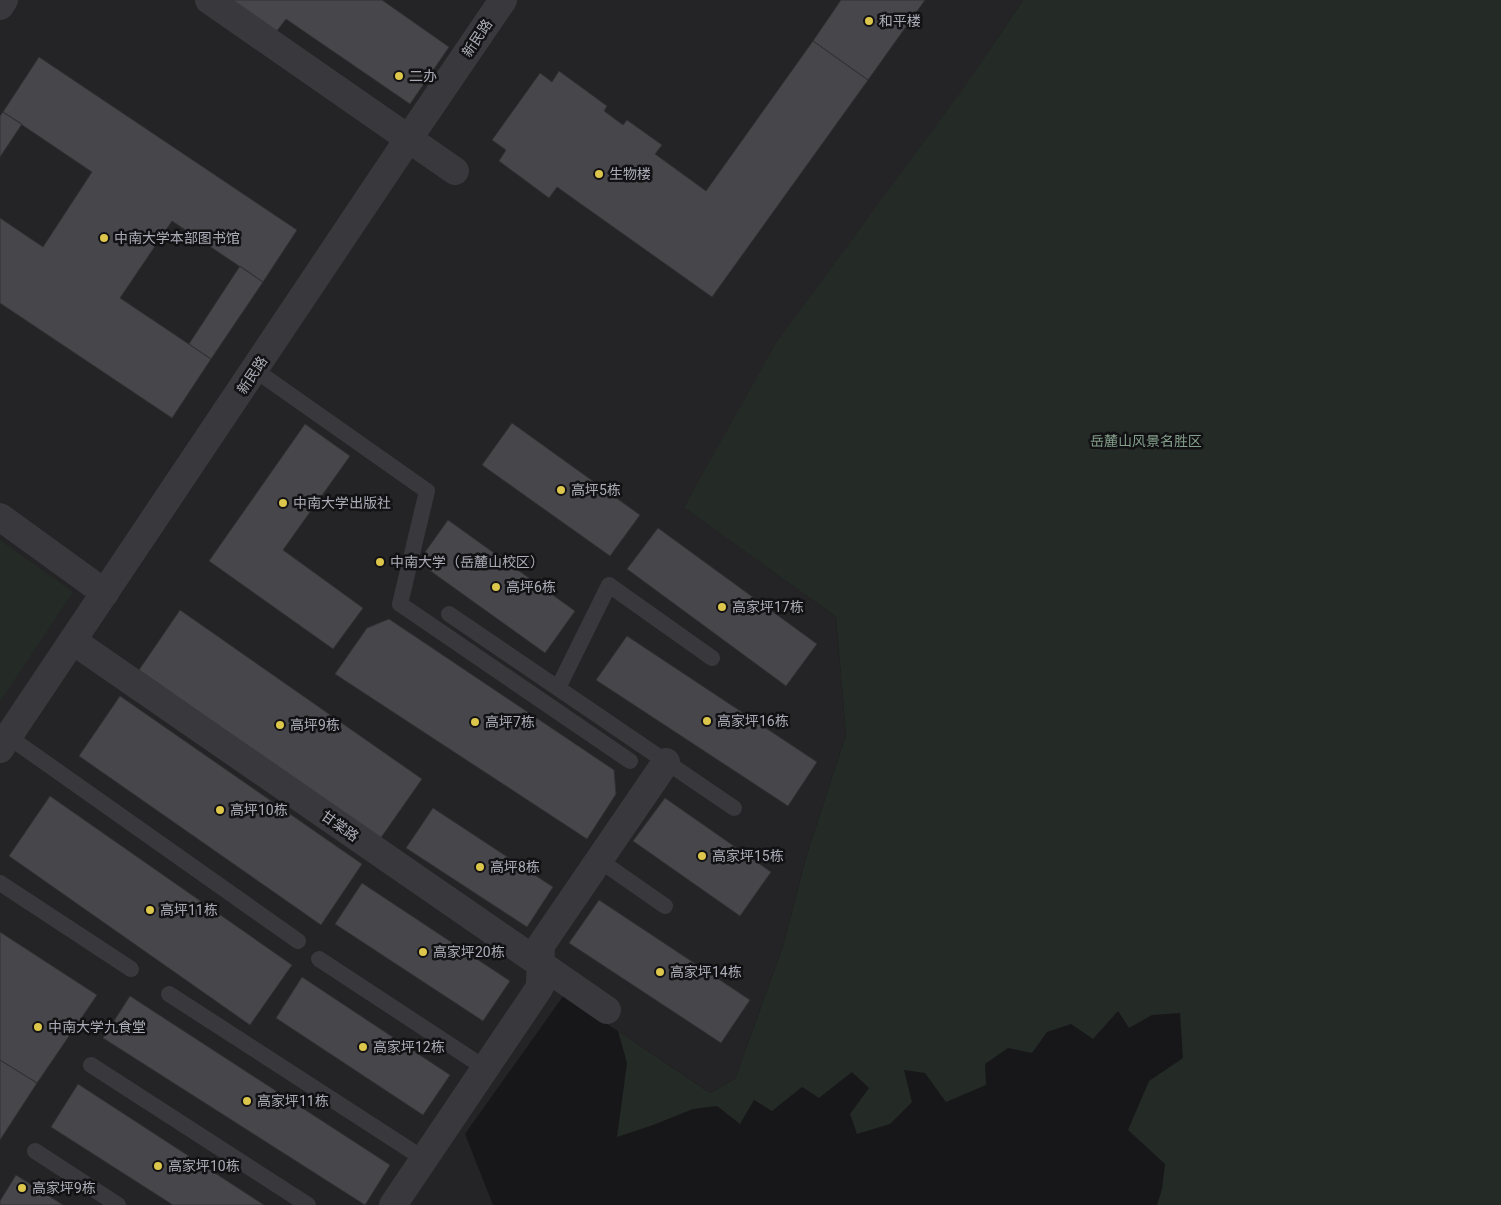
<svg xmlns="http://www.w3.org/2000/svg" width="1501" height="1205" font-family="Roboto,'Noto Sans SC',sans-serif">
	<rect width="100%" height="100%" fill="#171719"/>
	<!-- built -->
	<path fill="#242325" d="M0 0H1023L684 506 836 617 846 735 807 854 783 946 735 1079 710 1093 564 995 465 1134 493 1205H0Z"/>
	<!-- green -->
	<path fill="#242a25" d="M1023 0H1501V1205H1157L1162 1189 1165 1164 1128 1130 1149 1081 1183 1058 1180 1013 1152 1015 1129 1028 1118 1011 1093 1039 1071 1024 1047 1032 1032 1053 1008 1048 985 1064 986 1085 946 1102 925 1073 904 1070 912 1102 890 1124 857 1134 850 1114 869 1088 852 1072 819 1098 802 1087 772 1111 754 1100 740 1124 717 1106 693 1109 653 1125 617 1137 627 1063 618 1031 710 1093 735 1079 783 946 807 854 846 735 836 617 684 507 776 343 965 86Z
		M0 540 73 592 0 702Z"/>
	<!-- building -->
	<path fill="#47474b" stroke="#323134" d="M230 0H382L449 47 410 104 286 19 276 32Z
		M841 0H925L868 80 813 41Z
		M813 41 868 80 712 297 557 187 549 198 499 161 506 150 492 140 540 73 552 82 559 71 607 106 604 111 623 125 627 120 662 145 655 154 706 191Z
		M39 57 297 230 263 282 172 221 120 298 211 359 172 418 0 303V218L43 247 92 172 3 112Z
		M3 112 22 124 0 157V116Z
		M240 266 263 282 211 359 189 344Z
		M512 423 640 515 610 556 482 465Z
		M305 424 350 456 283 550 363 608 333 649 209 561Z
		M448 520 575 611 545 653 418 562Z
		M658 528 817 644 786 686 627 569Z
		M180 610 422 779 380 839 139 670Z
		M389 619 614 770 616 794 587 839 335 674 367 628Z
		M627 636 817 762 788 806 596 680Z
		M120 696 362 864 321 925 79 756Z
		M50 796 292 965 250 1025 9 856Z
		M665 798 771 872 740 916 633 841Z
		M433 808 553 887 527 927 406 848Z
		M362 883 510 981 483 1021 335 924Z
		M599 900 750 1000 721 1043 569 943Z
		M0 932 97 995 37 1083 0 1060Z
		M302 977 450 1075 423 1115 276 1018Z
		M130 996 390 1165 365 1205 103 1038Z
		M0 1060 37 1083 0 1140Z
		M78 1084 264 1205H173L51 1127Z
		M16 1175 63 1205H0V1201Z"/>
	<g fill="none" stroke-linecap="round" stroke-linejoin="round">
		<!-- service -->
		<path stroke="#39383d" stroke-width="16" d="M255 370 427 491 400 604 630 761
			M449 614 734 808
			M558 688 609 585 712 658
			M9 737 298 941
			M599 860 665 906
			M0 883 131 969
			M319 959 485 1068
			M169 994 424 1159
			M91 1065 308 1205
			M35 1151 118 1205"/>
		<!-- minor -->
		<path stroke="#39383d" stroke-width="28" d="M209 0 455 171
			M0 517 105 593
			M73 641 607 1010
			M393 1205 540 987 541 945 666 762"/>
		<!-- tertiary -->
		<path stroke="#39383d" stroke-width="28" d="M0 6 4 0
			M0 749 409 138 503 0"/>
	</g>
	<!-- markers -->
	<g fill="#dcc64c" stroke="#121214" stroke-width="2">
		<circle cx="869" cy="21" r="5"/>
		<circle cx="399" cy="76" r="5"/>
		<circle cx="599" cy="174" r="5"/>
		<circle cx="104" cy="238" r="5"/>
		<circle cx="561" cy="490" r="5"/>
		<circle cx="283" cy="503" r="5"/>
		<circle cx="380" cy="562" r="5"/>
		<circle cx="496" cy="587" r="5"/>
		<circle cx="722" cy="607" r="5"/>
		<circle cx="707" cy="721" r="5"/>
		<circle cx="475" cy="722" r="5"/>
		<circle cx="280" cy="725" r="5"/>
		<circle cx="220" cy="810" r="5"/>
		<circle cx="702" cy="856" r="5"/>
		<circle cx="480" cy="867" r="5"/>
		<circle cx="150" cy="910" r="5"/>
		<circle cx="423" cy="952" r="5"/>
		<circle cx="660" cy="972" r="5"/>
		<circle cx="38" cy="1027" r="5"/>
		<circle cx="363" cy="1047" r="5"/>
		<circle cx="247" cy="1101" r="5"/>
		<circle cx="158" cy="1166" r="5"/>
		<circle cx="22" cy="1188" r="5"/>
	</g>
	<g text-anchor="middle" stroke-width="5" stroke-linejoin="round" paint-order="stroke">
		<!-- poi labels -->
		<g font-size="14" fill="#abacb7" stroke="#121214" text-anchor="start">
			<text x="879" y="26">和平楼</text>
			<text x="409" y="81">二办</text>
			<text x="609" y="179">生物楼</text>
			<text x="114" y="243">中南大学本部图书馆</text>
			<text x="571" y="495">高坪5栋</text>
			<text x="293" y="508">中南大学出版社</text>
			<text x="390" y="567">中南大学（岳麓山校区）</text>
			<text x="506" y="592">高坪6栋</text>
			<text x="732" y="612">高家坪17栋</text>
			<text x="717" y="726">高家坪16栋</text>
			<text x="485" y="727">高坪7栋</text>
			<text x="290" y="730">高坪9栋</text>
			<text x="230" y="815">高坪10栋</text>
			<text x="712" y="861">高家坪15栋</text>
			<text x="490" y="872">高坪8栋</text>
			<text x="160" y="915">高坪11栋</text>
			<text x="433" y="957">高家坪20栋</text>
			<text x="670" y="977">高家坪14栋</text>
			<text x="48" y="1032">中南大学九食堂</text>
			<text x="373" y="1052">高家坪12栋</text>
			<text x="257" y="1106">高家坪11栋</text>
			<text x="168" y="1171">高家坪10栋</text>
			<text x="32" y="1193">高家坪9栋</text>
		</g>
		<!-- street labels -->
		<g font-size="14" fill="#abacb7" stroke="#121214">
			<text transform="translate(477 38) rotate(-56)" y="5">新民路</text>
			<text transform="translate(252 375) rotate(-56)" y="5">新民路</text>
			<text transform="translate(340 826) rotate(35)" y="5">甘棠路</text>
		</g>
		<!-- park labels -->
		<g font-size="14" fill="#849f8b" stroke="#121214">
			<text x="1146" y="446">岳麓山风景名胜区</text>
		</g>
	</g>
</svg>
